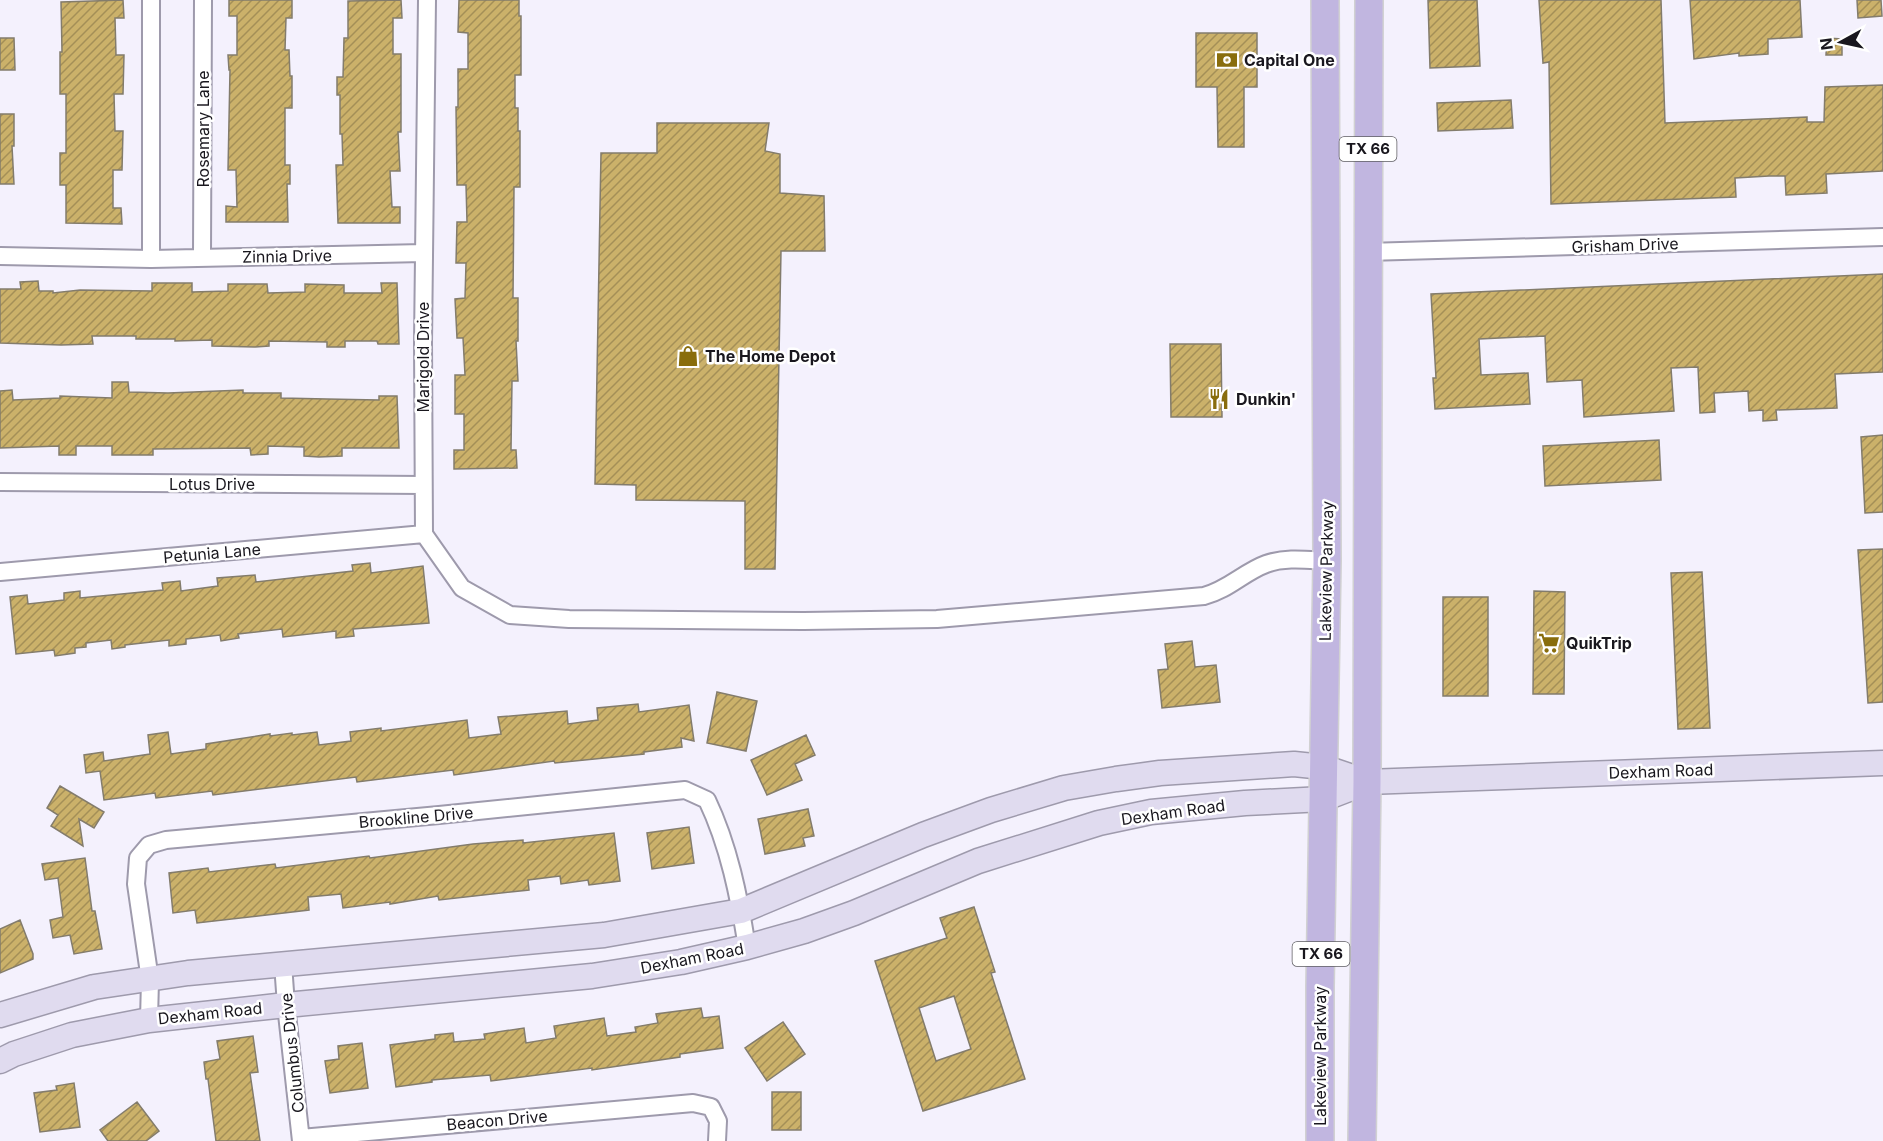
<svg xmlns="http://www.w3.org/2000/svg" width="1883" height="1141" font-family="Inter,sans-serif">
	<defs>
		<pattern id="building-hatch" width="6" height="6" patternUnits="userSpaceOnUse" patternTransform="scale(1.5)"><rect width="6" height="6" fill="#cbb16a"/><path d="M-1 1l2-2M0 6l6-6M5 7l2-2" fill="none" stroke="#a48f57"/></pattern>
	</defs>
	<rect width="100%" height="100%" fill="#f4f1fd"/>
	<!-- building -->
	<path fill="url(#building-hatch)" stroke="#837c6c" stroke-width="1.5" fill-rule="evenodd" d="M123 0 124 18H115L116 55H124L123 94H114L115 131H123L122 170H113V208H121L122 224 66 223V185H60V153H66V94H60V52H62L61 2Z
		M229 0H292V18H286L285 50H289L290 76H292V108H285V165H290V184H287L288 222H226V206L237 207 236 170H228L230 70H229L228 55H237V16H229Z
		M401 0 402 18H393V54H401V132H398L400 171H390L392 207H400V223H338L336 165H343L342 134H340V95H337V77H343L344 38H348V1Z
		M459 0H519V16H521V75H515V108H518V131H520V187H514L513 298H518V341H516L518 381H512L511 450H516L517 468 454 469V450H464V414H455V375H465L463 338H457L455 299 465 298 466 263H456L457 222H467L466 185H457L456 107H458V69H468V33L458 32Z
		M1428 0H1477L1480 66 1430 68Z
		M1539 0H1661L1665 123 1807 117V122H1824L1825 87 1883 85V171L1826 174 1827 193 1786 195 1785 176H1769L1735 178 1736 197 1551 204 1549 62 1543 63Z
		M1690 0H1800L1802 37 1768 39V54L1739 56V53L1694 59Z
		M1857 0H1881L1882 16 1858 18Z
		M1196 33H1257V87H1244V147H1218L1217 87H1196Z
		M0 38H14L15 70H0Z
		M1827 38 1842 39V55H1826Z
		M1511 100 1513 128 1438 131 1437 103Z
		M0 114H14V146H12L14 184H0Z
		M657 123H769L765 151 780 154V193L824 196 825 251H781L775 569H745V501L636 500V485L595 484 601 153H657Z
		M1883 274V372L1835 374 1837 408 1776 410 1777 420 1763 421V410L1749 411 1748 391 1714 393 1715 412 1700 413 1698 367 1671 368 1674 411 1584 417 1582 380 1547 382 1545 336 1479 339 1481 375 1528 373 1530 404 1435 409 1433 378H1436L1431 294Z
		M38 281 39 291H53V293L80 290 152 291V283H192V292L228 291V284H267L268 293 305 292V284L344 285V293H382L381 283H397L399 344H378L377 341H345V347H327V342L269 341V346L255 347 212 346V340L175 341V339H136V336H92L93 344 61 345 0 343V289H21L20 282Z
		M1170 344H1221L1222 417H1171Z
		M112 382H128L129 392 168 393 243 390V393H281V398L327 399 379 400V396H397L399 448H342V456L319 457 304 456V447L268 446V454L251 455 250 448 153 449V455H112V446H76V455H59V446L0 448V391L12 390 13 400 60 398V396L112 398Z
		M1883 435V512L1865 513 1861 437Z
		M1659 440 1661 480 1545 486 1543 446Z
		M1883 549V702L1868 703 1858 550Z
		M370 563 371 573 423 566 429 623 353 629 354 636 336 638V631L283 637 282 629 238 634 239 638 221 641 220 635 186 639V644L169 646V640L125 645V647L112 649 111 640 86 643V647L75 648V653L55 656 54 650 16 654 10 597 27 595 28 604 64 600V593L80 591V598L163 590 162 583 180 581 181 591 218 586 217 578 255 575 256 582 353 571 352 565Z
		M1702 572 1710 728 1678 729 1671 573Z
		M1534 591 1565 592 1564 694H1533Z
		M1443 597H1488V696H1443Z
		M1192 641 1195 667 1216 665 1220 702 1162 708 1158 670 1168 669 1165 644Z
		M717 692 757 701 746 751 707 743Z
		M638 704 639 712 689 705 694 741 681 738 682 747 644 752V754L555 763 554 761 454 775 453 770 357 782 356 777 213 795 212 791 156 798 155 793 104 800 100 771 86 773 84 755 103 752 104 761 150 754 148 735 168 732 171 754 206 749V744L270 734V736L292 733V735L317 732 319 745 351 741 350 732 381 728V731L467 720 469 738 501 734 498 717 567 711 568 724 598 720 597 708Z
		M806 735 815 755 795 764 802 780 767 795 751 760Z
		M60 786 104 812 94 828 79 819 83 846 51 826 58 815 47 808Z
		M808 809 814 836 803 838 805 846 765 854 758 819Z
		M689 827 694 863 652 869 647 833Z
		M614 833 620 881 589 885 588 880 561 884 560 876 528 880 529 890 439 900 438 896 390 904V902L343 908 341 894 308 897 309 910 197 923 195 910 173 913 169 873 208 868 209 872 275 864 276 868 369 856 370 858 473 844 523 840V843Z
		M85 858 92 911H95L102 949 74 954 70 935 53 938 50 920 63 917 58 878 45 880 42 864Z
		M974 907 995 972 991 973 1025 1079 923 1111 875 961 947 938 940 918ZM954 996 971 1049 936 1061 919 1008Z
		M20 920 33 954V959L0 973V929Z
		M701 1008 703 1018 719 1016 723 1048 680 1054V1057L592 1070V1068L491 1081 490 1075 432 1080V1082L396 1087 390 1045 435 1039V1035L453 1033 454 1042 485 1039 484 1034 524 1028 526 1043 556 1038 554 1026 604 1018 607 1036 636 1032 635 1027 658 1023 656 1014Z
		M783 1022 805 1054 767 1081 745 1048Z
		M253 1036 258 1072 250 1073 260 1141H216L208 1079H206L204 1062 220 1059 217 1041Z
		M362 1043 368 1088 330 1093 325 1061 339 1059 338 1046Z
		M74 1083 80 1127 40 1132 34 1093 57 1090 56 1086Z
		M772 1092H801V1130H772Z
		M137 1102 159 1131 146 1141H108L100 1130Z"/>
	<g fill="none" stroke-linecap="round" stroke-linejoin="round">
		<defs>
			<path id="street" d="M151 0V259L423 253
				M427 0 423 342 424 534 462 588 510 615 569 619 804 621 937 619 1204 596C1228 590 1244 572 1266 564 1285 557 1307 560 1327 561
				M1367 252 1883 237
				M0 256 151 259
				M202 257 203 0
				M0 482 423 485
				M0 572 424 534
				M283 964 286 1005 301 1141
				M149 1020 150 980 136 884 138 858 149 845 166 840 439 815 685 790 707 800C729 846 739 897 747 947
				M301 1138 693 1103 711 1107 718 1121 717 1141"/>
			<path id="secondary" d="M0 1015 94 987 188 973 604 935 741 911 923 835 991 810 1064 788 1116 779 1160 773 1294 764 1323 767 1367 782
				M0 1061 14 1054 72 1035 149 1020 286 1005 592 976 681 962 747 947 804 931 854 913 978 861 1099 823 1151 812 1245 803 1323 799 1367 782 1883 763"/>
			<path id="primary" d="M1320 1141V987L1327 561 1325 0
				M1362 1141 1367 782 1369 0"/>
		</defs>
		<!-- street casing -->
		<use href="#street" stroke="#9e9aac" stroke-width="20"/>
		<!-- secondary casing -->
		<use href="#secondary" stroke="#9e9aac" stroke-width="27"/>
		<!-- primary casing -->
		<use href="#primary" stroke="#d1d1d2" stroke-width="30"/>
		<!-- street -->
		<use href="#street" stroke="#fff" stroke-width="16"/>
		<!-- secondary -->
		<use href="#secondary" stroke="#e0dbef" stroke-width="24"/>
		<!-- primary -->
		<use href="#primary" stroke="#c1b6e0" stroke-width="27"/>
	</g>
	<!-- icons -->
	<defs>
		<symbol id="bank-bare" viewBox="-9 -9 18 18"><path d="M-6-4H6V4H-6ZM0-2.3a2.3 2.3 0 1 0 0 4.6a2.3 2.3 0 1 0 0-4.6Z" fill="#896d0d" stroke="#fff" stroke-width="2.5" paint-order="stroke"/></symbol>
		<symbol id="shop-bare" viewBox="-9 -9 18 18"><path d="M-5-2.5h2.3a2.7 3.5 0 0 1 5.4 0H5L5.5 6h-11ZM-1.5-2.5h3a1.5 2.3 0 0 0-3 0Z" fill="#896d0d" stroke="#fff" stroke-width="2.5" paint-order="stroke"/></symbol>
		<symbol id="restaurant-bare" viewBox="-9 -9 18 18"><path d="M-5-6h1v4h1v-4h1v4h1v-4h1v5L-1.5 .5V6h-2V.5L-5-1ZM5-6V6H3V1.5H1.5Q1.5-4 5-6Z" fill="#896d0d" stroke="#fff" stroke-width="2.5" paint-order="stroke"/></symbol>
		<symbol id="supermarket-bare" viewBox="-9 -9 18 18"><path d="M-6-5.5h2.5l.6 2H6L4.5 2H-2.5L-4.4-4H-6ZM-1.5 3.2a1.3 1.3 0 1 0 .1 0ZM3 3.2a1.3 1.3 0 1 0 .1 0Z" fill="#896d0d" stroke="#fff" stroke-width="2.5" paint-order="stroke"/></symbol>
	</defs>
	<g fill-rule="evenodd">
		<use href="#bank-bare" x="1212" y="45" width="30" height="30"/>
		<use href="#shop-bare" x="673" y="341" width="30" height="30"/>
		<use href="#restaurant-bare" x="1204" y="384" width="30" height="30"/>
		<use href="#supermarket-bare" x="1534" y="628" width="30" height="30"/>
	</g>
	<g text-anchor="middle" stroke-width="5" stroke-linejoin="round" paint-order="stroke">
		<!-- shield labels -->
		<g fill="#fff" stroke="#5e5d62" stroke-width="1.5">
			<rect x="1339.5" y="137" width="57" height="24" rx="4.5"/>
			<rect x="1292.5" y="942" width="57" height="24" rx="4.5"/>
		</g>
		<g font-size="15" font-weight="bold" fill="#19171e">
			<text x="1368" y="154">TX 66</text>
			<text x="1321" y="959">TX 66</text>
		</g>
		<!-- poi labels -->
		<g font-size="16" font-weight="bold" fill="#19171e" stroke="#fff" text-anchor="start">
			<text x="1244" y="66">Capital One</text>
			<text x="705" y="362">The Home Depot</text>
			<text x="1236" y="405">Dunkin'</text>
			<text x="1566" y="649">QuikTrip</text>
		</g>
		<!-- street labels -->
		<g font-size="16" fill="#19171e" stroke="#fff">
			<text transform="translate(203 129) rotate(-90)" y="6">Rosemary Lane</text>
			<text transform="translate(1625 245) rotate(-2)" y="6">Grisham Drive</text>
			<text transform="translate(287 256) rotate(-1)" y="6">Zinnia Drive</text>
			<text transform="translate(423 357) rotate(-90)" y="6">Marigold Drive</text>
			<text x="212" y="490">Lotus Drive</text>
			<text transform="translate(212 553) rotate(-5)" y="6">Petunia Lane</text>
			<text transform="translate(1326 571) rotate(-89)" y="6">Lakeview Parkway</text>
			<text transform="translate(1661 771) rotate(-2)" y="6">Dexham Road</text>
			<text transform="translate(1173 812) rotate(-8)" y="6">Dexham Road</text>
			<text transform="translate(416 817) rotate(-5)" y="6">Brookline Drive</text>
			<text transform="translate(692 958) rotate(-11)" y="6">Dexham Road</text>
			<text transform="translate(210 1013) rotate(-6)" y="6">Dexham Road</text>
			<text transform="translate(292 1053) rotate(-96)" y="6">Columbus Drive</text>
			<text transform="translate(1320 1056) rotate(-90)" y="6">Lakeview Parkway</text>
			<text transform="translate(497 1120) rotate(-5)" y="6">Beacon Drive</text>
		</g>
	</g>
	<!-- north arrow -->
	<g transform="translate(1841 42) rotate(262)" stroke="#ffffff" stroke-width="4.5" paint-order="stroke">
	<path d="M0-4.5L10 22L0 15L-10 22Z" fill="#19171e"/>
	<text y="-9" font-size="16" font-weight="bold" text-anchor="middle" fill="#19171e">N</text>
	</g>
</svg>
